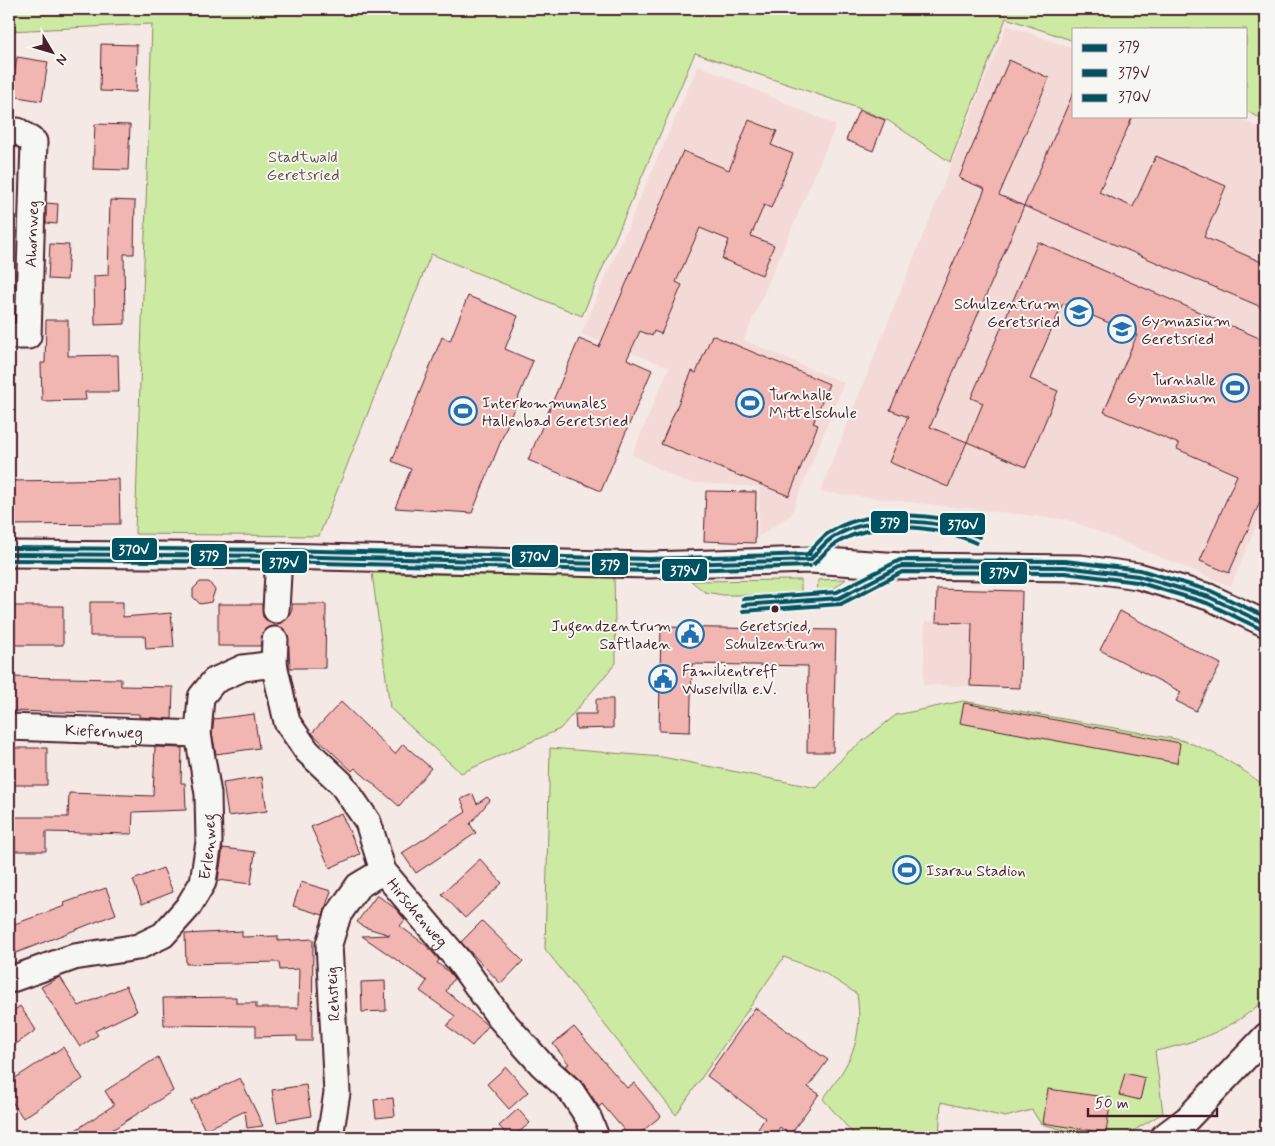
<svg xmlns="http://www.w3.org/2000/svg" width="1275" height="1146" font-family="Mynerve,sans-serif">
	<rect width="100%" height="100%" fill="#f5e9e5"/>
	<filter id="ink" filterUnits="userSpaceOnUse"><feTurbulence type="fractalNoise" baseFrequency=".02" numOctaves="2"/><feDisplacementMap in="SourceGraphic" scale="10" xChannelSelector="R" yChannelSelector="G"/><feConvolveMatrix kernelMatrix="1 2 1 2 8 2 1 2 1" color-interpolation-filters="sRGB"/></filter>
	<g filter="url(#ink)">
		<!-- built -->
		<path fill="#f4dad6" d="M1007 25 1074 49V116H1236L1266 132V503L1231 586 1069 520 820 492Z
			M698 65 836 125 744 340 844 383 791 515 758 537 759 487 684 482 632 455 669 367 581 334Z
			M925 621 972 623 970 686 923 685Z"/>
		<!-- green -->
		<path fill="#cceaa2" stroke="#8b8466" d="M9 9H1266V121L1246 111V29H1074V41L1006 18 950 162 889 121 858 108 695 53 582 316 431 254 319 536 135 534 152 24 9 31Z
			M372 573 614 577 616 663 560 729 461 773 390 708Z
			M846 579 826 595 817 597 818 580Z
			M801 580V595H723L705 592 691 581Z
			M963 701 1181 740C1214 751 1239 766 1266 787V998C1237 1027 1196 1043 1155 1051L1163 1113 1123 1137H1069V1131L1041 1124 1032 1110 1005 1117 941 1102 939 1137H856L823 1099C850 1063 864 1041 857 994L823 972 784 957 676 1115 545 949 550 748 662 757 817 788 846 754 896 715Z"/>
		<!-- building -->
		<path fill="#f2b6b2" stroke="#4a1f2b" d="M101 44 137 45 136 92 100 91Z
			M17 57 48 62 42 101 11 96Z
			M1009 60 1049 78 999 195 1024 206 930 427 967 442 948 487 889 462 908 417 890 410 985 189 959 178Z
			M1074 91V116H1133L1099 192 1133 207 1156 156 1226 186 1204 237 1266 264V309L1024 206Z
			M859 110 885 120 873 151 846 140Z
			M749 120 777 131 771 145 793 154 771 208 764 205 751 236 774 245 762 275 722 259 729 240 700 228 676 282 682 285 661 334 654 331 652 336 640 331 627 359 652 370 601 491 528 460 579 339 599 347 683 151 729 170Z
			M95 124 130 125 128 170 93 169Z
			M110 200 135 201 134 254H124L125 324 95 325 94 276 108 275Z
			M46 203 58 204 57 224 46 223Z
			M1038 242 1266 341V488L1229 573 1200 561 1237 475 1177 449 1179 444 1104 412 1137 335 1063 303 1030 379 1058 391 1026 467 967 442 983 403 971 398Z
			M50 244 69 245 67 280 48 279Z
			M468 296 518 316 505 349 533 361 472 513 395 508 411 469 392 461 442 337 450 341Z
			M46 320H68V356L118 355 119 392H85L86 400 42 401 41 363H45Z
			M712 335 829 384 813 423 818 425 789 496 661 444 692 371 696 373Z
			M119 479 120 524 10 525 9 487H13V481Z
			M706 491 756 492 755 543 704 541Z
			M200 582H209L215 590 211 602 200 604 193 597V589Z
			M937 589 1022 591 1020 688 970 686 972 623 936 622Z
			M90 602H123V617L171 613 174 647 146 649 145 636H90Z
			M218 604H262L263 617 269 622 276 624 288 618 292 610V604H326L325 668H290L288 634 283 628 276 626 269 627 263 632 260 646H218Z
			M9 606H63V645H9Z
			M1120 611 1221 664 1196 711 1176 701 1181 692 1100 650Z
			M661 627 836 630 833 752H807L808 666 692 664 690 732 659 731Z
			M9 677 121 679V686L173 687 172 719 139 717V714L9 711Z
			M596 699H613V728L576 729 575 714H596Z
			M341 702 395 754 403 744 431 768 399 806 355 768 352 771 312 733Z
			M964 703 1180 743 1177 763 960 723Z
			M254 714 259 748 216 754 212 733 214 719Z
			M155 747 182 748 181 783H185L186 810 133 812 132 834 46 832V851H9V817H68L69 793 153 796Z
			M9 748H47V785H9Z
			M262 777 267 811 228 816 223 783Z
			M473 794 477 804 487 797 490 800 470 824 476 833 416 873 402 853 466 812 461 799Z
			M341 813 360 854 330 868 311 827Z
			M223 848 255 852 251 884 218 880Z
			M480 859 502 883 465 918 442 894Z
			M163 868 173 892 142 904 133 880Z
			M301 882 331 891 323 915 293 906Z
			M106 888 116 914 16 953 9 933V926L65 906 64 903Z
			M377 895 396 909 405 920 400 926 427 946 439 960 437 963 448 971 454 978 446 991 488 1026 472 1046 447 1026 455 1016 420 991 427 981 362 936 390 935 364 927 357 922Z
			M482 921 523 961 501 984 461 942Z
			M242 931V937L278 936V941L313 939 312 1041H297V1036L256 1037V1026L164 1025 163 998 236 997V1003H256V1008H298L299 969 280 970 279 962 186 964 185 934Z
			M60 977 79 1006 126 986 137 1011 95 1031 98 1035 80 1047 41 987Z
			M385 981 386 1011 362 1012 361 982Z
			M20 1006 36 1030 9 1049V1014Z
			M755 1008 828 1060 808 1087 819 1094 790 1135 780 1127 773 1137H770L758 1129 765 1118 707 1076Z
			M574 1027 627 1088 634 1083 661 1116 635 1137H630L602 1104 599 1107 583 1083 565 1066 569 1064 553 1044Z
			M63 1047 83 1079 23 1118 9 1097V1082Z
			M158 1057 173 1091 101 1137H65L114 1105 105 1091Z
			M506 1067 528 1092 509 1109 487 1084Z
			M1125 1073 1145 1078 1140 1100 1119 1095Z
			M240 1078 263 1126 247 1128 245 1111 205 1130 191 1101Z
			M306 1085 311 1116 277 1122 272 1090Z
			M1048 1089 1111 1098 1106 1133 1043 1123Z
			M393 1098 395 1116 376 1118 374 1100Z
			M518 1109 530 1123 513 1137H509L499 1126Z"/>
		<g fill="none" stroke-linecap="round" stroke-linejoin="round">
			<defs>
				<g id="minor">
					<path d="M9 133 18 131 34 142 28 336H9"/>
					<path d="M9 554 279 556 649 565 810 560 901 566 1080 568 1138 576 1209 597 1266 624"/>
					<path d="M276 610 279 556"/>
					<path id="s1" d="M275 640 274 664 287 722 307 751 341 783 368 822 383 871 459 961 500 1018 542 1065 571 1091 588 1117 596 1137"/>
					<path id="s2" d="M9 727 198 734"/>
					<path id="s3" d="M9 980 74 957 138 947 163 935 188 907 203 882 209 842 208 794 198 734 201 697 214 681 243 668 274 664"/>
					<path d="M330 1137 337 1093 329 944 338 915 358 886 383 871"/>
					<path d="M1163 1137 1187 1119 1266 1036"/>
				</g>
			</defs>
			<!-- minor casing -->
			<use href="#minor" stroke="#4a1f2b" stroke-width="29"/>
			<!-- minor -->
			<use href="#minor" stroke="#f6f6f2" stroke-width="25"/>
			<defs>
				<path id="bus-1" d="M9 554 279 556 649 565 810 560
					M810 560C817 553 823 544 832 538 870 513 940 519 979 537
					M743 605 839 598 901 566 1065 567 1138 576 1209 597 1266 624"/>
				<path id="bus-2" d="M9 560 279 562 649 571 810 566
					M814 564C821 557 828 548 837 543 875 519 937 525 976 543
					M743 611 841 604 902 572 1065 573 1137 582 1207 603 1263 630"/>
				<path id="bus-3" d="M9 548 279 550 649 559 810 554
					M806 556C813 548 819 540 827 534 866 506 941 513 982 531
					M743 599 837 592 900 560 1065 561 1140 570 1211 591 1266 617"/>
			</defs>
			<!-- bus-1 casing -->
			<use href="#bus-1" stroke="#f6f6f2" stroke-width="8"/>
			<!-- bus-2 casing -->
			<use href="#bus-2" stroke="#f6f6f2" stroke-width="8"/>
			<!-- bus-3 casing -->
			<use href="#bus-3" stroke="#f6f6f2" stroke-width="8"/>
			<!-- bus-1 -->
			<use href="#bus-1" stroke="#005262" stroke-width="4"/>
			<!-- bus-2 -->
			<use href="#bus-2" stroke="#005262" stroke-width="4"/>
			<!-- bus-3 -->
			<use href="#bus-3" stroke="#005262" stroke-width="4"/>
		</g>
	</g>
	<!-- icons -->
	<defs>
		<symbol id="school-ring" viewBox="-11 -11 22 22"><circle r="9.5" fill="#f6f6f2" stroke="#1f6fb2" stroke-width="1.5"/><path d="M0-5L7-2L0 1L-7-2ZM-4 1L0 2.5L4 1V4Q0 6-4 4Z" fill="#1f6fb2"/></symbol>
		<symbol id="stadium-ring" viewBox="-11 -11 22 22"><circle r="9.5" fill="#f6f6f2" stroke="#1f6fb2" stroke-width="1.5"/><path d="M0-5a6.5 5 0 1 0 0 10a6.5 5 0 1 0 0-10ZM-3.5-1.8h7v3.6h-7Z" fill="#1f6fb2"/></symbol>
		<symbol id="civic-ring" viewBox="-11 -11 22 22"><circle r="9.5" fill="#f6f6f2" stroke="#1f6fb2" stroke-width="1.5"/><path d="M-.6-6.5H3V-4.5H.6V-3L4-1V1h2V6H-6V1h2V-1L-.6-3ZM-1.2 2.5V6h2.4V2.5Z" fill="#1f6fb2"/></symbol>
	</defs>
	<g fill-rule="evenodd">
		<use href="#school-ring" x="1063" y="296" width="32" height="32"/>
		<use href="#school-ring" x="1106" y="313" width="32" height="32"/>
		<use href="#stadium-ring" x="1219" y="372" width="32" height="32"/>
		<use href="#stadium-ring" x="734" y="387" width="32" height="32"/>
		<use href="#stadium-ring" x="447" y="395" width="32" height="32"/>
		<use href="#civic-ring" x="674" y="618" width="32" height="32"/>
		<use href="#civic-ring" x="647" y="663" width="32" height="32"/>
		<use href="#stadium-ring" x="891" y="854" width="32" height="32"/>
	</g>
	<!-- markers -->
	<circle fill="#4a1f2b" stroke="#f6f6f2" stroke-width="2" cx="775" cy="609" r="4.5"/>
	<g text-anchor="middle" stroke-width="4" stroke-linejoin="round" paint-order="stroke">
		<!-- bus labels -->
		<g font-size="15" fill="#4a1f2b" stroke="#f6f6f2">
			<text x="775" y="631">Geretsried,<tspan x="775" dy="18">Schulzentrum</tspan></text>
		</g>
		<!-- park labels -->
		<g font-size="16" fill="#6a5249" stroke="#f6f6f2">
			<text x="303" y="162">Stadtwald<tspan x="303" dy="18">Geretsried</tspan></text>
		</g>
		<!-- street labels -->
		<g font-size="16" fill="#4a1f2b" stroke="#f6f6f2">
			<text transform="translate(31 234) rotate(-88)" y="6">Ahornweg</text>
			<text dy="6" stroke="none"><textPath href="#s2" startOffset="95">Kiefernweg</textPath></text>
			<text dy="6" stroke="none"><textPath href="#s3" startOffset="264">Erlenweg</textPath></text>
			<text dy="6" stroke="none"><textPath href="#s1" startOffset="318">Hirschenweg</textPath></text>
			<text transform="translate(332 994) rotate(-93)" y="6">Rehsteig</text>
		</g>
		<!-- poi labels -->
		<g font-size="16" fill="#4a1f2b" stroke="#f6f6f2" text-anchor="start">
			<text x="1060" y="309" text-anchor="end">Schulzentrum<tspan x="1060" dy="18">Geretsried</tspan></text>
			<text x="1141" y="326">Gymnasium<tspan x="1141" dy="18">Geretsried</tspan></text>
			<text x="1216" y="385" text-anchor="end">Turnhalle<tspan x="1216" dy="18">Gymnasium</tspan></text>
			<text x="769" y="400">Turnhalle<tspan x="769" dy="18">Mittelschule</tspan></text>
			<text x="482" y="408">Interkommunales<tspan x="482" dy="18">Hallenbad Geretsried</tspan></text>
			<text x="671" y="631" text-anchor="end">Jugendzentrum<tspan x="671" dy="18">Saftladen</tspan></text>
			<text x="682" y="676">Familientreff<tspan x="682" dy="18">Wuselvilla e.V.</tspan></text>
			<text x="926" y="876">Isarau Stadion</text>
		</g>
	</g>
	<g stroke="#f6f6f2" stroke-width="2">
		<rect x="870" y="510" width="39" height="24" rx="5" fill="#005262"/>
		<rect x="939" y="512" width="47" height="24" rx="5" fill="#005262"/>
		<rect x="111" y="537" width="47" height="24" rx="5" fill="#005262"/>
		<rect x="190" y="543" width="38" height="24" rx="5" fill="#005262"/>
		<rect x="511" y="544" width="48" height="24" rx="5" fill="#005262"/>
		<rect x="261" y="550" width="47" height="24" rx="5" fill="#005262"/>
		<rect x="591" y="552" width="38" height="24" rx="5" fill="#005262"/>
		<rect x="661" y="558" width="47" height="24" rx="5" fill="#005262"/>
		<rect x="980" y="561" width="48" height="24" rx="5" fill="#005262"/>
	</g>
	<g font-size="14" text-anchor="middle" font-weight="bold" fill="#fff">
		<text x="890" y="527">379</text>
		<text x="963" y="529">370V</text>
		<text x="134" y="554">370V</text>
		<text x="209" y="560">379</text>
		<text x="535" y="561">370V</text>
		<text x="284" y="567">379V</text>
		<text x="610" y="569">379</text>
		<text x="685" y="575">379V</text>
		<text x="1004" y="577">379V</text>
	</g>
	<!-- margin -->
	<rect width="1275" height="1146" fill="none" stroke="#f6f6f2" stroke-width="30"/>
	<rect x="15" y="15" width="1245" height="1116" fill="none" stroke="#4a1f2b" stroke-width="2" filter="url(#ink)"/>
	<!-- legend -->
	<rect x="1072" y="28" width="175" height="90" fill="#f6f6f2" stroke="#b1a0a2"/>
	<rect x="1082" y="44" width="25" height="8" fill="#005262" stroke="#b1a0a2"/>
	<text x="1118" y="52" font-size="15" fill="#4a1f2b">379</text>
	<rect x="1082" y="69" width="25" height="8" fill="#005262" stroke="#b1a0a2"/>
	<text x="1118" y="78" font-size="15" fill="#4a1f2b">379V</text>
	<rect x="1082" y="94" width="25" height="8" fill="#005262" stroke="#b1a0a2"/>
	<text x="1118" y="102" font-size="15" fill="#4a1f2b">370V</text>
	<!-- north arrow -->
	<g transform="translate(52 52) rotate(128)" stroke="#f6f6f2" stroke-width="4" paint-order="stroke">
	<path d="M0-4L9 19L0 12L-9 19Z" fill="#4a1f2b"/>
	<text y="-8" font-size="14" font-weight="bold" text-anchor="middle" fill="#4a1f2b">N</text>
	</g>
	<!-- scale -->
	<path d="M1088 1108v8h129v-8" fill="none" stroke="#4a1f2b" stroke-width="2.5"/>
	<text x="1095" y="1108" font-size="15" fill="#4a1f2b" stroke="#f6f6f2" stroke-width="4" paint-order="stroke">50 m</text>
</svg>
